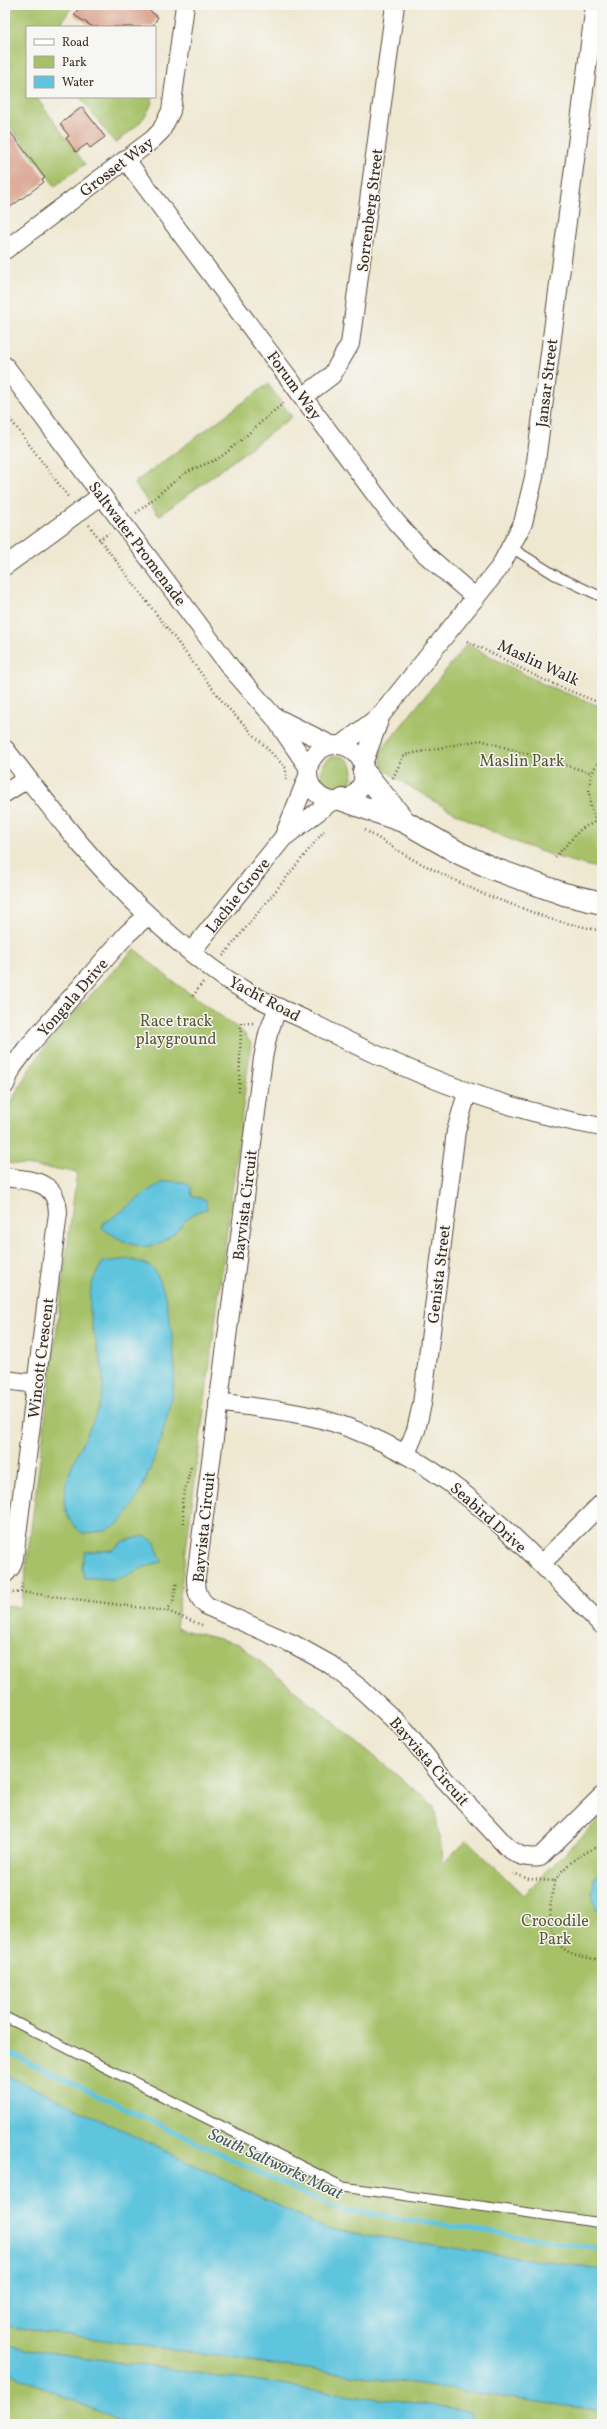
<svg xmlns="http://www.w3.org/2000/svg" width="607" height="2429" font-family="Vollkorn,serif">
	<rect width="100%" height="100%" fill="#f6f6f2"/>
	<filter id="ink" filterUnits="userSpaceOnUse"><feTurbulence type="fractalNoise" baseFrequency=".025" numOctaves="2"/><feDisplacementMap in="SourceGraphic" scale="8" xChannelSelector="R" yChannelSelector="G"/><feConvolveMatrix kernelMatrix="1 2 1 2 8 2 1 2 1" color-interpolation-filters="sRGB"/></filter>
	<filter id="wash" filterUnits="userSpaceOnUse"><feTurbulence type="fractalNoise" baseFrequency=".012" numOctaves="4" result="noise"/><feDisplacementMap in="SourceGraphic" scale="16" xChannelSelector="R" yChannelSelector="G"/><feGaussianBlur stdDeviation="0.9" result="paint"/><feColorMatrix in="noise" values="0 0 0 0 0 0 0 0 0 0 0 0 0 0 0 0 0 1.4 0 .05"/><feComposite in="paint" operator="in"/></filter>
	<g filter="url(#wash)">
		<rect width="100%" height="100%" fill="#efe8d1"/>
		<!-- green -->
		<path fill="#a6c168" stroke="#707643" d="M18 5H73L59 27H27V97H36L85 164 55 186 5 120V15Z
			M80 97H151L153 98C148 120 132 130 115 143Z
			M268 384 292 417 159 516 134 483Z
			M467 644 543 684 602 707V869C522 852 450 814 383 769L380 752Z
			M321 772a16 16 0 1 1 32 0a16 16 0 1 1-32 0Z
			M135 949 171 980 243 1032 251 1043 176 1628 239 1644 434 1806 444 1863 467 1840 523 1895 602 1816V2424H5V1605L21 1607 77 1172 8 1163 5 1160C5 1147 3 1133 6 1120 22 1058 88 1000 131 952Z"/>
		<!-- water -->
		<path fill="#5fc4dd" stroke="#4d777e" d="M165 1181 185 1182 191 1187 192 1196 206 1200 207 1209C188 1213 189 1218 176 1231 150 1257 129 1246 102 1228L104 1223C126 1211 142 1192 165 1181Z
			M130 1259C137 1262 150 1264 154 1270 169 1288 176 1357 174 1380 171 1414 144 1502 119 1523 110 1531 95 1532 84 1534 35 1502 91 1440 101 1400 111 1361 81 1324 92 1284 94 1277 99 1269 103 1262Z
			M144 1536 154 1541 162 1562C143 1564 128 1578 115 1579 105 1580 95 1577 84 1578L82 1566 85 1552 112 1550 124 1541Z
			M602 1871V1912L596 1909 592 1895 594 1878Z
			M5 2074 327 2229 602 2270V2411L5 2326Z
			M5 2346 472 2412 471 2424H127L5 2371Z"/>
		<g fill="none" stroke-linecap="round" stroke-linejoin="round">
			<!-- stream -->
			<path stroke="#5fc4dd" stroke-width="5" d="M5 2051 336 2209 602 2249"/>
		</g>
		<g id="blocks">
			<!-- building -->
			<path fill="#d59680" d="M81 5H142L158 17 152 27H93L74 15Z
				M82 107 105 137 90 148 87 144 76 152 66 138 69 136 60 124Z
				M5 125 45 178 42 180 44 182 5 211Z"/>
		</g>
	</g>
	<g filter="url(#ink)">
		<use href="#blocks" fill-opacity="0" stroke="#564639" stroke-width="1"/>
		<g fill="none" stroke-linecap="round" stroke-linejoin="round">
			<defs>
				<path id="service" d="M512 548 555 575 602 597
					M5 2017 343 2187 602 2223"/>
				<path id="minor" d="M126 160 396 522 424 553 476 598
					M5 250 152 140 161 131 171 111 185 5
					M5 366 231 668 274 717 308 767
					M303 397 332 375 350 344 395 5
					M5 566 102 495
					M275 717 331 745
					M342 745 381 715 500 567 523 523 534 477 595 5
					M308 773a28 28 0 1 1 56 0a28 28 0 1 1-56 0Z
					M5 749C50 807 93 865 148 915 179 943 212 972 249 993 271 1006 295 1014 318 1026 408 1073 501 1110 602 1127
					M363 764 381 715
					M5 793 27 779
					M284 836 308 776
					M191 952 283 838 332 801
					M278 1007 268 1034 263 1058 196 1578C196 1591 198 1598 207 1606L295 1645 331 1665 362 1690 405 1730 444 1779 506 1846C517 1855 525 1859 540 1857L602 1796
					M5 1085 12 1068 26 1049 127 934 148 915
					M5 1177C32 1181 57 1180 58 1213L14 1558 11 1567 5 1574
					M5 1380 37 1384
					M218 1402C257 1408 297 1411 335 1423 449 1460 520 1544 602 1625
					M406 1454 416 1430 422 1404 456 1131 467 1093
					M541 1564 602 1503"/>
				<path id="tertiary" d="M364 772 405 822
					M343 800 405 822 461 854 494 869 564 894 602 903"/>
			</defs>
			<!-- service casing -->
			<use href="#service" stroke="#564639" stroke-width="11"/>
			<!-- minor casing -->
			<use href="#minor" stroke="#564639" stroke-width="20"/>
			<!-- tertiary casing -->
			<use href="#tertiary" stroke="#564639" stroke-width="24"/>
			<!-- path -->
			<path stroke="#564639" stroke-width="2.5" stroke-dasharray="1 3" stroke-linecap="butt" d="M5 412 69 498
				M136 513C153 500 168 485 186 473 198 466 211 463 222 456 244 439 263 419 285 402
				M89 525 225 705 286 768V780
				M99 540 109 533
				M467 641 544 680 602 704
				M602 757C583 778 587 811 602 832
				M393 778 404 755 480 740 592 773
				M365 830 412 859 481 893 553 920 602 931
				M555 857 581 829 595 822
				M223 956 324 831
				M193 996 203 982
				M239 1092 241 1023H254
				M184 1523 182 1501 191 1467
				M21 1592 22 1582
				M5 1594 21 1592 167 1611 204 1626
				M167 1611 173 1601 177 1581
				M513 1873 529 1879 555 1881C550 1897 546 1930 559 1944 568 1956 589 1958 602 1960
				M555 1881C566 1862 583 1854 602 1844"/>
			<!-- service -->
			<use href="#service" stroke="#fff" stroke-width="9"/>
			<!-- minor -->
			<use href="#minor" stroke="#fff" stroke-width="18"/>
			<!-- tertiary -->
			<use href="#tertiary" stroke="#fff" stroke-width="22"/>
		</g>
	</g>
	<g text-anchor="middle" stroke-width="3" stroke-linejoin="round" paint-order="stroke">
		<!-- street labels -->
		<g font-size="16" fill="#3b2a1e" stroke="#f6f6f2">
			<text transform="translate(116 166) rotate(-37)" y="6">Grosset Way</text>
			<text transform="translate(369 210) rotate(-83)" y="6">Sorrenberg Street</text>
			<text transform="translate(546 383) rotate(-83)" y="6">Jansar Street</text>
			<text transform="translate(295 385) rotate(54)" y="6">Forum Way</text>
			<text transform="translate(138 543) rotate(53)" y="6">Saltwater Promenade</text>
			<text transform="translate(539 662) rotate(25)" y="6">Maslin Walk</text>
			<text transform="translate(237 895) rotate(-51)" y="6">Lachie Grove</text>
			<text transform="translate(72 997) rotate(-49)" y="6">Yongala Drive</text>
			<text transform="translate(265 998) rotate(28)" y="6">Yacht Road</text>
			<text transform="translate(244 1205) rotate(-83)" y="6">Bayvista Circuit</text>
			<text transform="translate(438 1274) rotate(-83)" y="6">Genista Street</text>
			<text transform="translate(40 1358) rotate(-83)" y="6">Wincott Crescent</text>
			<text transform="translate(489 1517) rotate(42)" y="6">Seabird Drive</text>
			<text transform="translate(203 1527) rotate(-84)" y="6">Bayvista Circuit</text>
			<text transform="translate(430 1761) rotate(49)" y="6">Bayvista Circuit</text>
		</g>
		<!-- park labels -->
		<g font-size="16" fill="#5b5734" stroke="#f6f6f2">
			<text x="522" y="766">Maslin Park</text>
			<text x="176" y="1026">Race track<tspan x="176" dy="18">playground</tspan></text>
			<text x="555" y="1926">Crocodile<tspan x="555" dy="18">Park</tspan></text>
		</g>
		<!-- water labels -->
		<g font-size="17" font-style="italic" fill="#465857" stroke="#f6f6f2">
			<text transform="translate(276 2163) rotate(25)" y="6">South Saltworks Moat</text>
		</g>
	</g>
	<!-- margin -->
	<rect width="607" height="2429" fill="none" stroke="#f6f6f2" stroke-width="20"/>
	<!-- legend -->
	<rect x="26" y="26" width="130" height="72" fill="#f6f6f2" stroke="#aba49d"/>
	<rect x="34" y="39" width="20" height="6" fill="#ffffff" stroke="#aba49d"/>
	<text x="62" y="46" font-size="12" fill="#3b2a1e">Road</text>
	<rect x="34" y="56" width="20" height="12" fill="#a6c168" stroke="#aba49d"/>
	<text x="62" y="66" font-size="12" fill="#3b2a1e">Park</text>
	<rect x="34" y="76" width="20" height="12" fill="#5fc4dd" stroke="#aba49d"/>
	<text x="62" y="86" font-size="12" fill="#3b2a1e">Water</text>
</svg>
